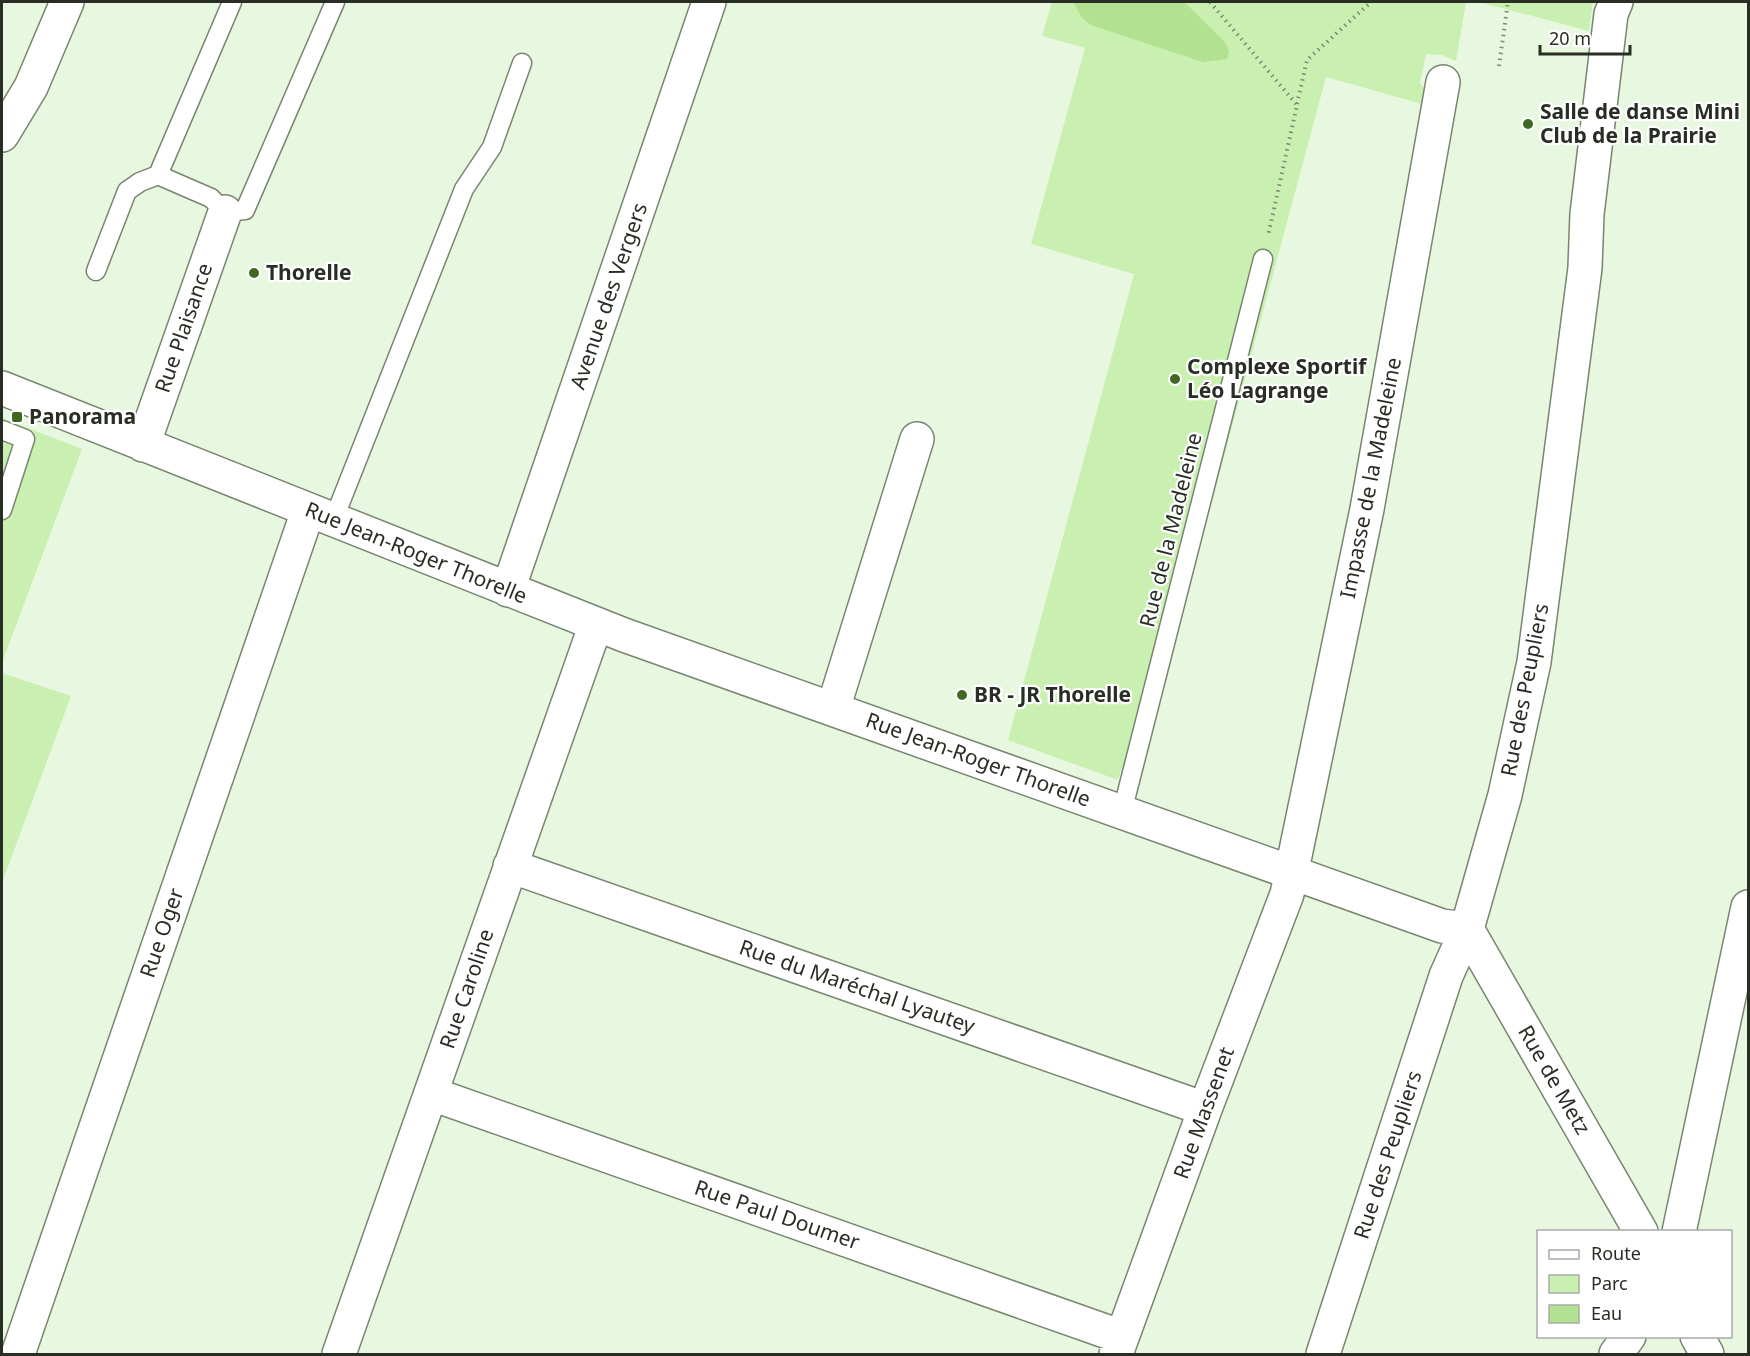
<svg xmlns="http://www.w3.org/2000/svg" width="1750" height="1356" font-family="'Noto Sans',sans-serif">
	<rect width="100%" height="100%" fill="#e8f7df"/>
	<!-- green -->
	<path fill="#c9f0b0" d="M1052 2H1466L1456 61 1442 55 1426 54 1420 83 1431 97 1429 106 1326 77 1139 773 1122 767 1118 780 1008 740 1134 274 1031 244 1085 48 1042 36Z
		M1479 2H1593L1589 31Z
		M2 418 82 449 2 663Z
		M2 673 71 696 2 883Z"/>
	<!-- water -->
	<path fill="#b1e191" d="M1073 2H1184L1225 42 1229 51 1227 59 1203 62 1091 25 1082 18Z"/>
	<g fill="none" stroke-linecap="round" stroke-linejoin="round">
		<defs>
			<path id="lane" d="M232 2 158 175 211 198 225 212 245 210 335 2
				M96 271 127 191 140 182 158 175
				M2 430 25 439 2 510
				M333 521 464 189 492 147 522 63
				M1122 812 1263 259"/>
			<path id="street" d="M2 135 31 87 67 2
				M2 388 624 635 1442 926 1467 929
				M143 445 225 212
				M508 590 709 2
				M833 709 917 439
				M510 866 1205 1109
				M1467 929 1641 1232
				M432 1094 1122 1337
				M1679 1232 1748 907
				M1697 1336 1707 1354
				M18 1354 308 511
				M339 1354 596 624
				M1116 1354 1205 1109 1287 894 1367 509 1443 82
				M1323 1354 1446 976 1467 929 1505 795 1534 662 1585 268 1587 214 1611 14 1616 2
				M1616 1354 1629 1336"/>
		</defs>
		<!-- lane casing -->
		<use href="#lane" stroke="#788670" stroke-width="21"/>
		<!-- street casing -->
		<use href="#street" stroke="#788670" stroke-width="36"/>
		<!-- path -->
		<path stroke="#7f8979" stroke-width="4" stroke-dasharray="1.5 4.5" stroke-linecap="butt" d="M1210 2 1297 105 1268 236
			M1499 66 1508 2
			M1297 104 1307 60 1371 2"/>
		<!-- lane -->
		<use href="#lane" stroke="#fff" stroke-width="18"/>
		<!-- street -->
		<use href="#street" stroke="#fff" stroke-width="33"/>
	</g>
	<!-- markers -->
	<g fill="#416823" stroke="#fff" stroke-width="2">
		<circle cx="1528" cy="124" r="6"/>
		<circle cx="254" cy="273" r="6"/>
		<circle cx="1175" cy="379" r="6"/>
		<rect x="11" y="411" width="12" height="12" rx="3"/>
		<circle cx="962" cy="695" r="6"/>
	</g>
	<g text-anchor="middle" stroke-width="4.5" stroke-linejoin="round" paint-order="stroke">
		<!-- poi labels -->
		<g font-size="21" font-weight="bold" fill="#292e25" stroke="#fff" text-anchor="start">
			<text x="1540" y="119">Salle de danse Mini<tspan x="1540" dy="24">Club de la Prairie</tspan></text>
			<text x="266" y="280">Thorelle</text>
			<text x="1187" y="374">Complexe Sportif<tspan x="1187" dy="24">Léo Lagrange</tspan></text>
			<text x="29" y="424">Panorama</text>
			<text x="974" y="702">BR - JR Thorelle</text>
		</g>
		<!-- street labels -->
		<g font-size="21" fill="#292e25" stroke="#fff">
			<text transform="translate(609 296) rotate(-71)" y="7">Avenue des Vergers</text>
			<text transform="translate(184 328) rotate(-71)" y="7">Rue Plaisance</text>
			<text transform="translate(1371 478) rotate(-79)" y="7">Impasse de la Madeleine</text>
			<text transform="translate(1171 530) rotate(-76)" y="7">Rue de la Madeleine</text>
			<text transform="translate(416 553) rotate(22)" y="7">Rue Jean-Roger Thorelle</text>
			<text transform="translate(1525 690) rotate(-79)" y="7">Rue des Peupliers</text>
			<text transform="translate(978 760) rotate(20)" y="7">Rue Jean-Roger Thorelle</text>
			<text transform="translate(162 933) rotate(-71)" y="7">Rue Oger</text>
			<text transform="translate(857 987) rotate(19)" y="7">Rue du Maréchal Lyautey</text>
			<text transform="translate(467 989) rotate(-71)" y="7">Rue Caroline</text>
			<text transform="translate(1554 1080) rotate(60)" y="7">Rue de Metz</text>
			<text transform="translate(1204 1113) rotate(-70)" y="7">Rue Massenet</text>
			<text transform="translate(1388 1155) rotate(-72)" y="7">Rue des Peupliers</text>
			<text transform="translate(777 1215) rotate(19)" y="7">Rue Paul Doumer</text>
		</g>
	</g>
	<!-- border -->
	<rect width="1750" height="1356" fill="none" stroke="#292e25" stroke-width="6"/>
	<!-- legend -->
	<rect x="1537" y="1230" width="195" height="108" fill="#ffffff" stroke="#a9aba8" stroke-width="1.5"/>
	<rect x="1549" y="1250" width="30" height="9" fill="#ffffff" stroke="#a9aba8" stroke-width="1.5"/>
	<text x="1591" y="1260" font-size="18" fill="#292e25">Route</text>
	<rect x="1549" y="1275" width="30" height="18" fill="#c9f0b0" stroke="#a9aba8" stroke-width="1.5"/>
	<text x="1591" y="1290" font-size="18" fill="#292e25">Parc</text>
	<rect x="1549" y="1305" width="30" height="18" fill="#b1e191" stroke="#a9aba8" stroke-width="1.5"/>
	<text x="1591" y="1320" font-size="18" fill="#292e25">Eau</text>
	<!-- scale -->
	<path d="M1540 45v9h90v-9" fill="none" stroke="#292e25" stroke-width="3"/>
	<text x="1549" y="45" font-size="18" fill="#292e25" stroke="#ffffff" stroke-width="4.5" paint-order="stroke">20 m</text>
</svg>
